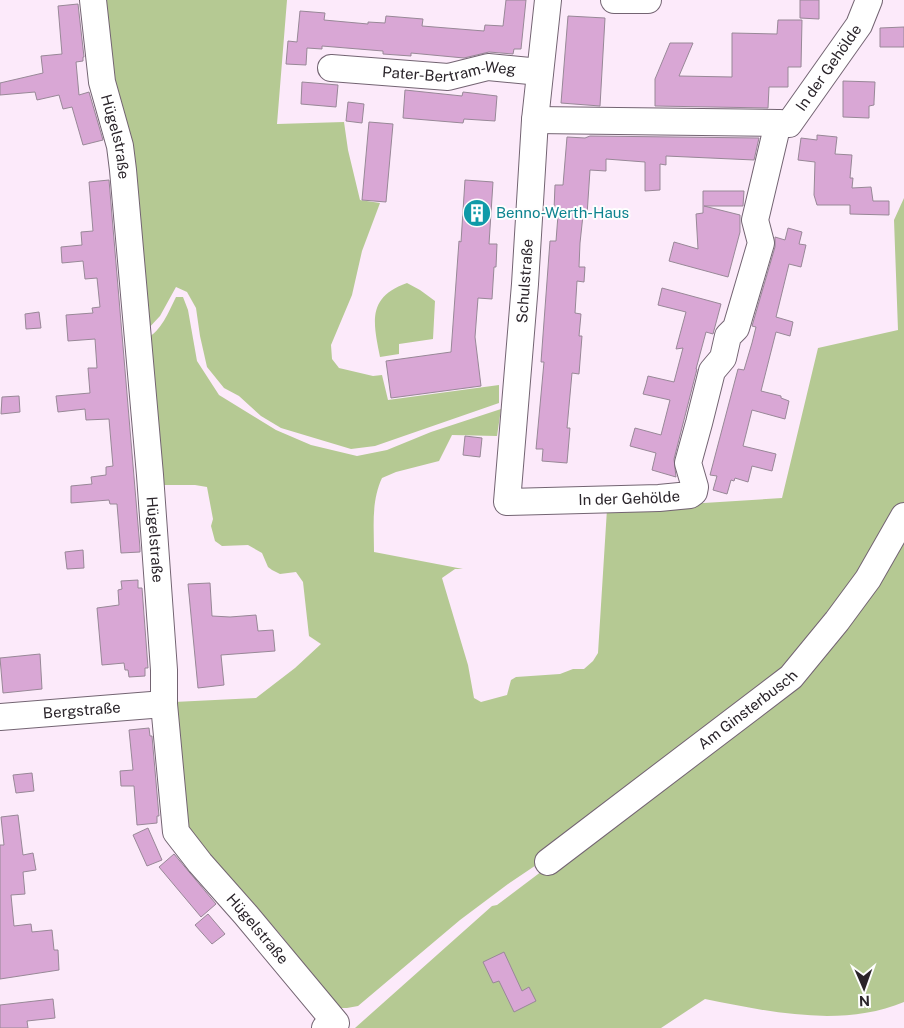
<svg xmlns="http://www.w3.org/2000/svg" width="904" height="1028" font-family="'Public Sans',sans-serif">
	<rect width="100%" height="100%" fill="#fceafa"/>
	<!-- green -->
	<path fill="#b5c993" d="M104 0H287L277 124 344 122 348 150 360 200 380 203 362 251 352 295 331 345 332 359 339 368 373 376 382 375 388 400 499 385V403L375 446 351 449 281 428 261 416 239 396 224 388 207 367 200 336 196 308 187 292 176 287 160 316 146 331 133 143 110 79Z
		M904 198V502L872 565 799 659 554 853 508 884 460 920 358 1006 347 1008H338L281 935 190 834 184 820 174 702 256 698 295 668 321 644 309 636 303 582 296 572 280 574 272 570 268 567 262 553 248 545 222 546 215 541 211 526 213 519 207 487 195 485H162L146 339C162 330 168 313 176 297H183L188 310 197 361 219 395 276 430 311 445 357 456 387 450 431 432 501 409 497 436 452 435 439 461 396 472 382 478C371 501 374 528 374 552L463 569H455L442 578 468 665 474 698 481 702 507 695 511 680 516 677 560 674 573 669H584L593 661 598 653 607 509 782 498 818 348 898 330 894 220Z
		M407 283 420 290 435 301 433 339 399 344V354L380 357C373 322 367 297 407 283Z
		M904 530V1002C841 1028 770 1012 705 999L661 1028H355L492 906 497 905 770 699Z"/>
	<!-- building -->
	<path fill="#d9a7d5" stroke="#988897" d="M506 0H526L521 49H514L513 54 489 52 464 58 411 53V56L383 54V51L322 46V49L307 48 306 65 286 64 288 41 297 42 300 11 325 13 324 20 368 24V22L385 23 386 16 423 19 422 26 484 31 485 25 503 26Z
		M800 0H819V19L800 18Z
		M78 4 84 57H83V61L76 62 79 95 89 92 103 140 83 145 72 107 63 109 59 95 37 100 35 92 0 95V83L43 73 41 56 62 54 58 6Z
		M568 16 605 18 600 106 561 103Z
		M778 20H802L801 67H788V87H769L768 108 655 106V79L670 43H693L679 76 732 77V33L777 34Z
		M904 27V47H880V28Z
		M843 81 875 82 874 102V105L869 106V118L843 117Z
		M302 82 338 85 336 107 301 104Z
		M405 90 462 96 463 92 497 96 495 121 464 119 463 123 403 118Z
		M348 102 364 104 362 123 346 121Z
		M369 122 393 124 386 202 362 200Z
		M817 135 837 137 835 154 852 155 850 178H853L852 188 871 187 873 201H889V215L850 214V205H817L814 195 815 162 798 160 801 138 817 140Z
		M590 136 759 138 754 160 666 156V165L660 164V190L645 191V162L606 159V171L590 170 587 215H583L580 243 579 267H585L584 282 577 281 575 313 581 314 579 336H582L579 374 572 373 567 428H570L567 463 542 461 543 449H536L544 362H541L550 241H556L558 215 554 210 555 185H563L567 137 585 138Z
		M109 180 140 548V552L121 553 117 504H110L109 500 71 503V486L92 484 91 477 106 475V467L113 466 109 419 86 420 85 409 58 412 56 396 90 393 88 368H97L95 339 68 341 66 315 93 313 92 308 100 307 97 278 85 279 83 261 62 263 61 247 82 245 81 232 93 231 89 182Z
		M465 180 493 182 489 244H497L496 267H494L492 299 478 298 475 337 481 386 391 398 386 361 451 352 459 241 461 242Z
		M703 191H744L743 206H704L740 215V232L728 277 669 261 674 242 698 249 696 214 703 213Z
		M788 228 802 232 799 244 806 245 801 267 789 264 776 317 793 322 790 336 776 332 761 391 781 396V398L789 401 785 419 752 410 743 446 776 454 772 471 752 466 748 482 735 478 734 481 731 480 727 494 713 490 717 476 710 475 738 369 744 370 752 343 756 327 752 326 775 247V237L785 240Z
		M662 288 721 304 713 334 706 332 696 369H697L674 459 676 477 652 470 656 453 630 446 635 428 661 435 670 400 643 394 646 384 648 376 674 382 683 348 676 349 686 312 658 305Z
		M39 312 41 328 26 329 25 314Z
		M19 396 20 412 1 414 2 397Z
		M465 436 482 438 480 457 463 455Z
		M83 550 84 568 67 569 65 552Z
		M138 580V588H142L148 668H145V676L129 677 128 670H125L124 663 102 665 97 608 119 605 118 590 122 589 121 581Z
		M210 583 212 616 230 617 256 615 258 631 273 630 275 651 221 655 224 685 198 688 188 584Z
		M40 654 42 689 3 693 0 658Z
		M149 728 150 736H152L159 816H157V823L137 825 134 786H121L120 771 133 770 129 730Z
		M32 773 34 791 16 793 13 775Z
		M18 815 23 855 33 853 36 870 23 872 25 894 11 895 14 926 31 924 32 932 52 930 54 950H58L59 970 0 979V845H4L1 817Z
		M148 828 162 860 147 866 133 835Z
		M174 854 216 904 201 917 159 867Z
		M208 914 225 934 212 944 195 925Z
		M504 952 522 991 529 987 536 1001 514 1012 499 981 493 983 483 962Z
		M53 999 55 1018 27 1021 28 1028H0V1005Z"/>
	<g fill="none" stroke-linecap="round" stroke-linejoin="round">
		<defs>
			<g id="minor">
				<path id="s1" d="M93 0 102 82 120 146 123 170 150 475 164 670V704L176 832 200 863 246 915 336 1023 325 1028"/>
				<path id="s2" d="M548 0 535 120 525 284 507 502 659 498 690 495 694 492 695 487 688 463 699 423 712 371 723 358 728 336 736 328 761 243 755 220 778 123 789 124 859 25 869 0"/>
				<path d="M614 0H648"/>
				<path id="s3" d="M331 68 448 77 488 67 540 72"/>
				<path d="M535 120 778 123"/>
				<path id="s4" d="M0 717 164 704"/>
				<path id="s5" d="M548 862 791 677 837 621 868 579 904 516"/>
			</g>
		</defs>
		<!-- minor casing -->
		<use href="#minor" stroke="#736472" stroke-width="28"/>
		<!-- minor -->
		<use href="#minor" stroke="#fff" stroke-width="26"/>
	</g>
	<!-- icons -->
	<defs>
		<symbol id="building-disc" viewBox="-11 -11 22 22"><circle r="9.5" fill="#0f9aa8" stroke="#fefefe"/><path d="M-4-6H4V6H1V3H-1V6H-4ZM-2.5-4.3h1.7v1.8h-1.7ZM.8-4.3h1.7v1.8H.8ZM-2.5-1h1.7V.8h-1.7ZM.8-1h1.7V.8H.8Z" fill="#fff"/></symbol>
	</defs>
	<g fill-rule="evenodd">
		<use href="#building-disc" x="461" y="197" width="32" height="32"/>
	</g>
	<g text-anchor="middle" stroke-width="4" stroke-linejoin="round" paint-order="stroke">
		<!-- street labels -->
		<g font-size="15" fill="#2a242a" stroke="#fefefe">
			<text dy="5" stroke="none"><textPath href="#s2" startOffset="1160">In der Gehölde</textPath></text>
			<text dy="5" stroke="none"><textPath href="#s3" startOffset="119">Pater-Bertram-Weg</textPath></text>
			<text dy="5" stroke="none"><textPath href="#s1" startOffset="139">Hügelstraße</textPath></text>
			<text transform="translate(525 281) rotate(-86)" y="5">Schulstraße</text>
			<text dy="5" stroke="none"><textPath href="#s2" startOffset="626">In der Gehölde</textPath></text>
			<text dy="5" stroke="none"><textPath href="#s1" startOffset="544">Hügelstraße</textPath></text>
			<text dy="5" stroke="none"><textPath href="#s5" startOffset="251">Am Ginsterbusch</textPath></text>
			<text dy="5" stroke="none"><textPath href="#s4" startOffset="82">Bergstraße</textPath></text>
			<text dy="5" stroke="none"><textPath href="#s1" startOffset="964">Hügelstraße</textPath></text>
		</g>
		<!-- culture labels -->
		<g font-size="15" fill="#0d838f" stroke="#fefefe" text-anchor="start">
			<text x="496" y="218">Benno-Werth-Haus</text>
		</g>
	</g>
	<!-- north arrow -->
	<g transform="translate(864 988) rotate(178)" stroke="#fefefe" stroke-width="4" paint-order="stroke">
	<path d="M0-4L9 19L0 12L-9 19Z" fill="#2a242a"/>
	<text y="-8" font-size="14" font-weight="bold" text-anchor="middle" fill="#2a242a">N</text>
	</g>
</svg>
